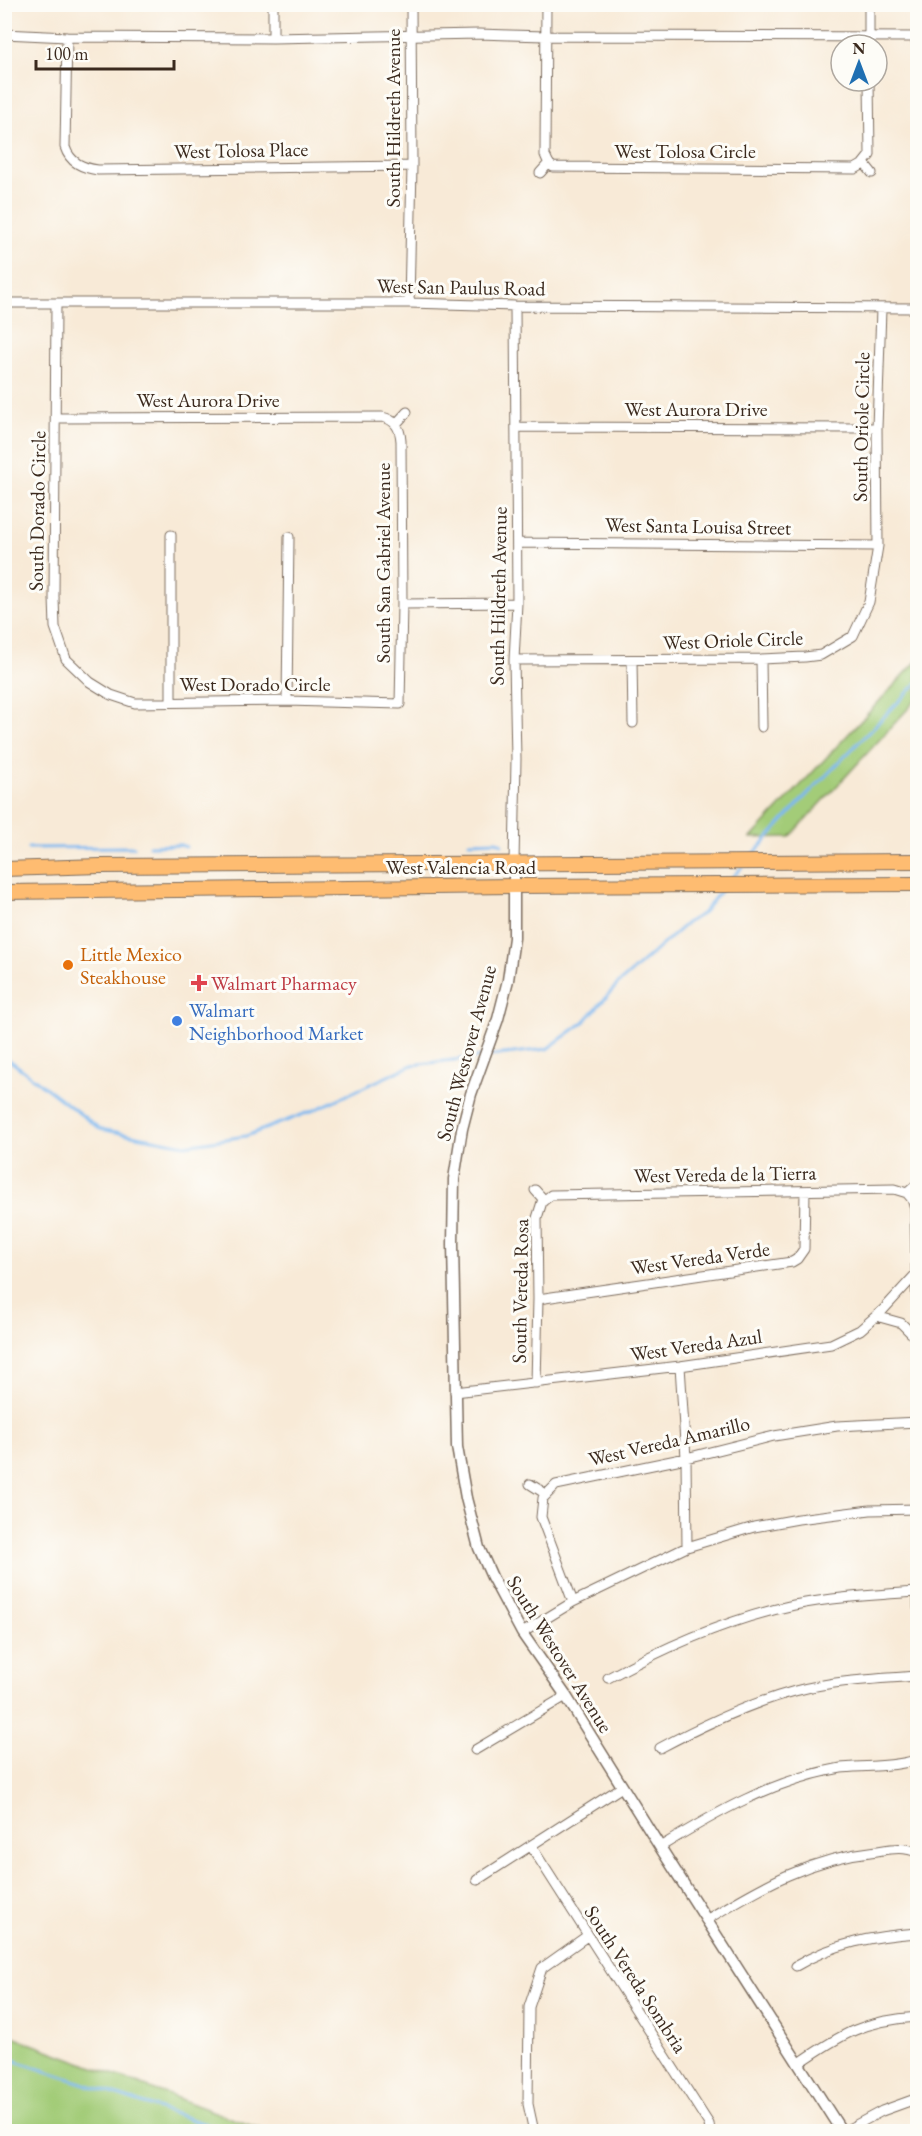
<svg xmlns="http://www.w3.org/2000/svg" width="922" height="2136" font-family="'EB Garamond',serif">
	<rect width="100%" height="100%" fill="#fdfcf7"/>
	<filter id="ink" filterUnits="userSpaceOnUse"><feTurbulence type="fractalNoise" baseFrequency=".0167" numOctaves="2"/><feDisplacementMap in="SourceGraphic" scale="12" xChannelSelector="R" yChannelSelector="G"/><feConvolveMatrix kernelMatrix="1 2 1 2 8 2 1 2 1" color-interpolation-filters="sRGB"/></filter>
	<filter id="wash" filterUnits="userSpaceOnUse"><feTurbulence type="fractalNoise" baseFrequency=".008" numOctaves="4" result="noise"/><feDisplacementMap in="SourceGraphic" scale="24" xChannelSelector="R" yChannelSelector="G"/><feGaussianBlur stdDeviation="1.35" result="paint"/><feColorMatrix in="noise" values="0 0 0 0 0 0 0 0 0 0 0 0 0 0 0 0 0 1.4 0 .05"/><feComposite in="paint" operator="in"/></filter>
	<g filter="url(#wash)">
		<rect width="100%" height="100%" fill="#f8ead7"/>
		<!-- green -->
		<path fill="#a3cc78" stroke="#6f7b4b" stroke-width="1.5" d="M917 661V699L790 837 751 838Z
			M5 2034 10 2036 261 2129 259 2132 5 2131Z"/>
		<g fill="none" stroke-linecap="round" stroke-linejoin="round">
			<!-- stream -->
			<path stroke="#7db8ef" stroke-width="3" d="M469 842 497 841 502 844
				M149 846 180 845 186 847
				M4 847H6
				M28 848 134 847
				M750 858 801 801 918 682
				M730 880 742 867
				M4 1056 100 1129 185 1145 246 1136 312 1111 412 1065 547 1049 584 1022 618 984 688 922 702 914 722 889
				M4 2057 229 2132"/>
		</g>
	</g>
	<g filter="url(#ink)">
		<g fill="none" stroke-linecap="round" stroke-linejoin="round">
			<defs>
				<path id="minor" d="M273 4V38
					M546 4 545 155 549 164 553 167 855 169 862 165 870 155 869 81
					M4 34 67 37 273 38 479 34 545 36 918 37
					M67 37 65 147C70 163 83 168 98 170L412 166
					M869 45V4
					M864 163 872 173
					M540 173 549 163
					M4 303H409L515 306 918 308
					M409 303 412 166 411 4
					M56 418 382 417C395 420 400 427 401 441L402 604 400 704 287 701 135 703 111 695 90 682 66 659 55 627 54 598 56 303
					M396 424 407 412
					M516 427 877 428
					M517 543 878 546
					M402 604 517 603
					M761 659 762 727
					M514 660 761 659 805 657 821 655 853 636 869 602 878 546 877 428 881 309
					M632 660 633 723
					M287 701 289 537
					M171 702V535
					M514 863 516 759 514 660 517 603 515 306
					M535 1190 544 1200
					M907 1193 912 1199 915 1209 918 1399
					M907 1193 917 1184
					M538 1299 792 1262 797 1259 804 1249 805 1191
					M876 1316 901 1323 917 1339
					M680 1366 686 1458 687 1547
					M536 1383 538 1299 537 1218 542 1202 551 1195 894 1189 907 1193
					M455 1392 680 1366 831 1344 860 1330 883 1310 916 1274
					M530 1484 546 1494
					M918 1561V1608
					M573 1602 541 1517 543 1498 556 1485 686 1458 774 1436 837 1426 918 1422
					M522 1633 573 1602 687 1547 754 1527 798 1519 870 1510 918 1509
					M608 1678C667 1646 728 1619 794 1605 835 1597 876 1595 917 1592
					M660 1748C703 1725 747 1704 795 1691 835 1680 877 1679 918 1676
					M475 1750 566 1696
					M531 1846 709 2124 710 2132
					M660 1847C717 1812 773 1780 841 1768 858 1766 907 1767 918 1758
					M477 1880 622 1787
					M706 1920C762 1886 810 1858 877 1851 890 1849 905 1846 918 1853
					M796 1966C834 1943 874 1936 918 1933
					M798 2064C841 2034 865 2020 918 2017
					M534 2132 528 2104 529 2007 542 1968 587 1936
					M843 2132 882 2111 918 2098"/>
				<path id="tertiary" d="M514 863V938L508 980 498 1019 471 1094 462 1129 454 1179 453 1244 457 1447 466 1498 479 1548 492 1577 522 1633 566 1696 660 1847 842 2132"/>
				<path id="primary" d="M4 869 100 866 918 861
					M4 892 514 886 918 884"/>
			</defs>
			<!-- minor casing -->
			<use href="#minor" stroke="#7d6d5f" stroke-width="11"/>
			<!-- tertiary casing -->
			<use href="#tertiary" stroke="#7d6d5f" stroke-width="13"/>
			<!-- primary casing -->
			<use href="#primary" stroke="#7d6d5f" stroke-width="16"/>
			<!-- minor -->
			<use href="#minor" stroke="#fff" stroke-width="9"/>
			<!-- tertiary -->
			<use href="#tertiary" stroke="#fff" stroke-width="10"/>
			<!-- primary -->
			<use href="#primary" stroke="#febc71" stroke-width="14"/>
		</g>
	</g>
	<!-- markers -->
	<circle fill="#e8710a" stroke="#fdfcf7" stroke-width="2" cx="68" cy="965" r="6"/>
	<path fill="#e0444e" stroke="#fdfcf7" stroke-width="2" d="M196 974h6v6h6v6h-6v6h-6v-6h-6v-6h6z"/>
	<circle fill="#3f7fe0" stroke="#fdfcf7" stroke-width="2" cx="177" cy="1021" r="6"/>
	<g text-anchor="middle" stroke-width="6" stroke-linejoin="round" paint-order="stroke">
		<!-- street labels -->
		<g font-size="20" fill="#3b2a1e" stroke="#fdfcf7">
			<text transform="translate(393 118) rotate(-90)" y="7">South Hildreth Avenue</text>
			<text transform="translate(241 150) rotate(-1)" y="7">West Tolosa Place</text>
			<text x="685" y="158">West Tolosa Circle</text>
			<text transform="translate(461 287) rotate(1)" y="7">West San Paulus Road</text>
			<text x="208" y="407">West Aurora Drive</text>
			<text x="696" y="416">West Aurora Drive</text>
			<text transform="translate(861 427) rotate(-89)" y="7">South Oriole Circle</text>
			<text transform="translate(37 511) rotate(-89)" y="7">South Dorado Circle</text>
			<text transform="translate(698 526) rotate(1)" y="7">West Santa Louisa Street</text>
			<text transform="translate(383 563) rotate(-90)" y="7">South San Gabriel Avenue</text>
			<text transform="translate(498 596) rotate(-89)" y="7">South Hildreth Avenue</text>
			<text transform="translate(733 640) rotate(-2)" y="7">West Oriole Circle</text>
			<text x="255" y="691">West Dorado Circle</text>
			<text x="461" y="874">West Valencia Road</text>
			<text transform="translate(466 1053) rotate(-75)" y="7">South Westover Avenue</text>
			<text transform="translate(725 1174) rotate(-1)" y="7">West Vereda de la Tierra</text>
			<text transform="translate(700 1258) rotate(-8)" y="7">West Vereda Verde</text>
			<text transform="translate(520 1291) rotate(-89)" y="7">South Vereda Rosa</text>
			<text transform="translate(696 1345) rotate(-8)" y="7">West Vereda Azul</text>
			<text transform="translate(669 1441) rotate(-13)" y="7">West Vereda Amarillo</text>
			<text transform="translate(560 1654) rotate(58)" y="7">South Westover Avenue</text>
			<text transform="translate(636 1979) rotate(57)" y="7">South Vereda Sombria</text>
		</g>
		<!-- food labels -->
		<g font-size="20" fill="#c56008" stroke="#fdfcf7" text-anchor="start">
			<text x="80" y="961">Little Mexico<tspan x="80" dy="23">Steakhouse</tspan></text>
		</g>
		<!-- health labels -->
		<g font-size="20" fill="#be3a42" stroke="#fdfcf7" text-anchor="start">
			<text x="211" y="990">Walmart Pharmacy</text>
		</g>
		<!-- shop labels -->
		<g font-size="20" fill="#366cbe" stroke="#fdfcf7" text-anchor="start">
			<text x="189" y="1017">Walmart<tspan x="189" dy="23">Neighborhood Market</tspan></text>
		</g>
	</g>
	<!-- margin -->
	<rect width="922" height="2136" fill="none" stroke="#fdfcf7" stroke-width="24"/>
	<!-- north arrow -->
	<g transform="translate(859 63)"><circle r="28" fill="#fdfcf7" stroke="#afa8a0" stroke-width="1.5"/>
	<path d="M0-4.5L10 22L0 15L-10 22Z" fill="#1f6fb2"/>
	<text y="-9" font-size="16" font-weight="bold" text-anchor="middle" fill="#3b2a1e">N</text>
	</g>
	<!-- scale -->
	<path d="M36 60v9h138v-9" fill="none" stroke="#3b2a1e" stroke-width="3"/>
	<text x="45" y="60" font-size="18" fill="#3b2a1e" stroke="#fdfcf7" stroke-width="4.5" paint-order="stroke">100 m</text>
</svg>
